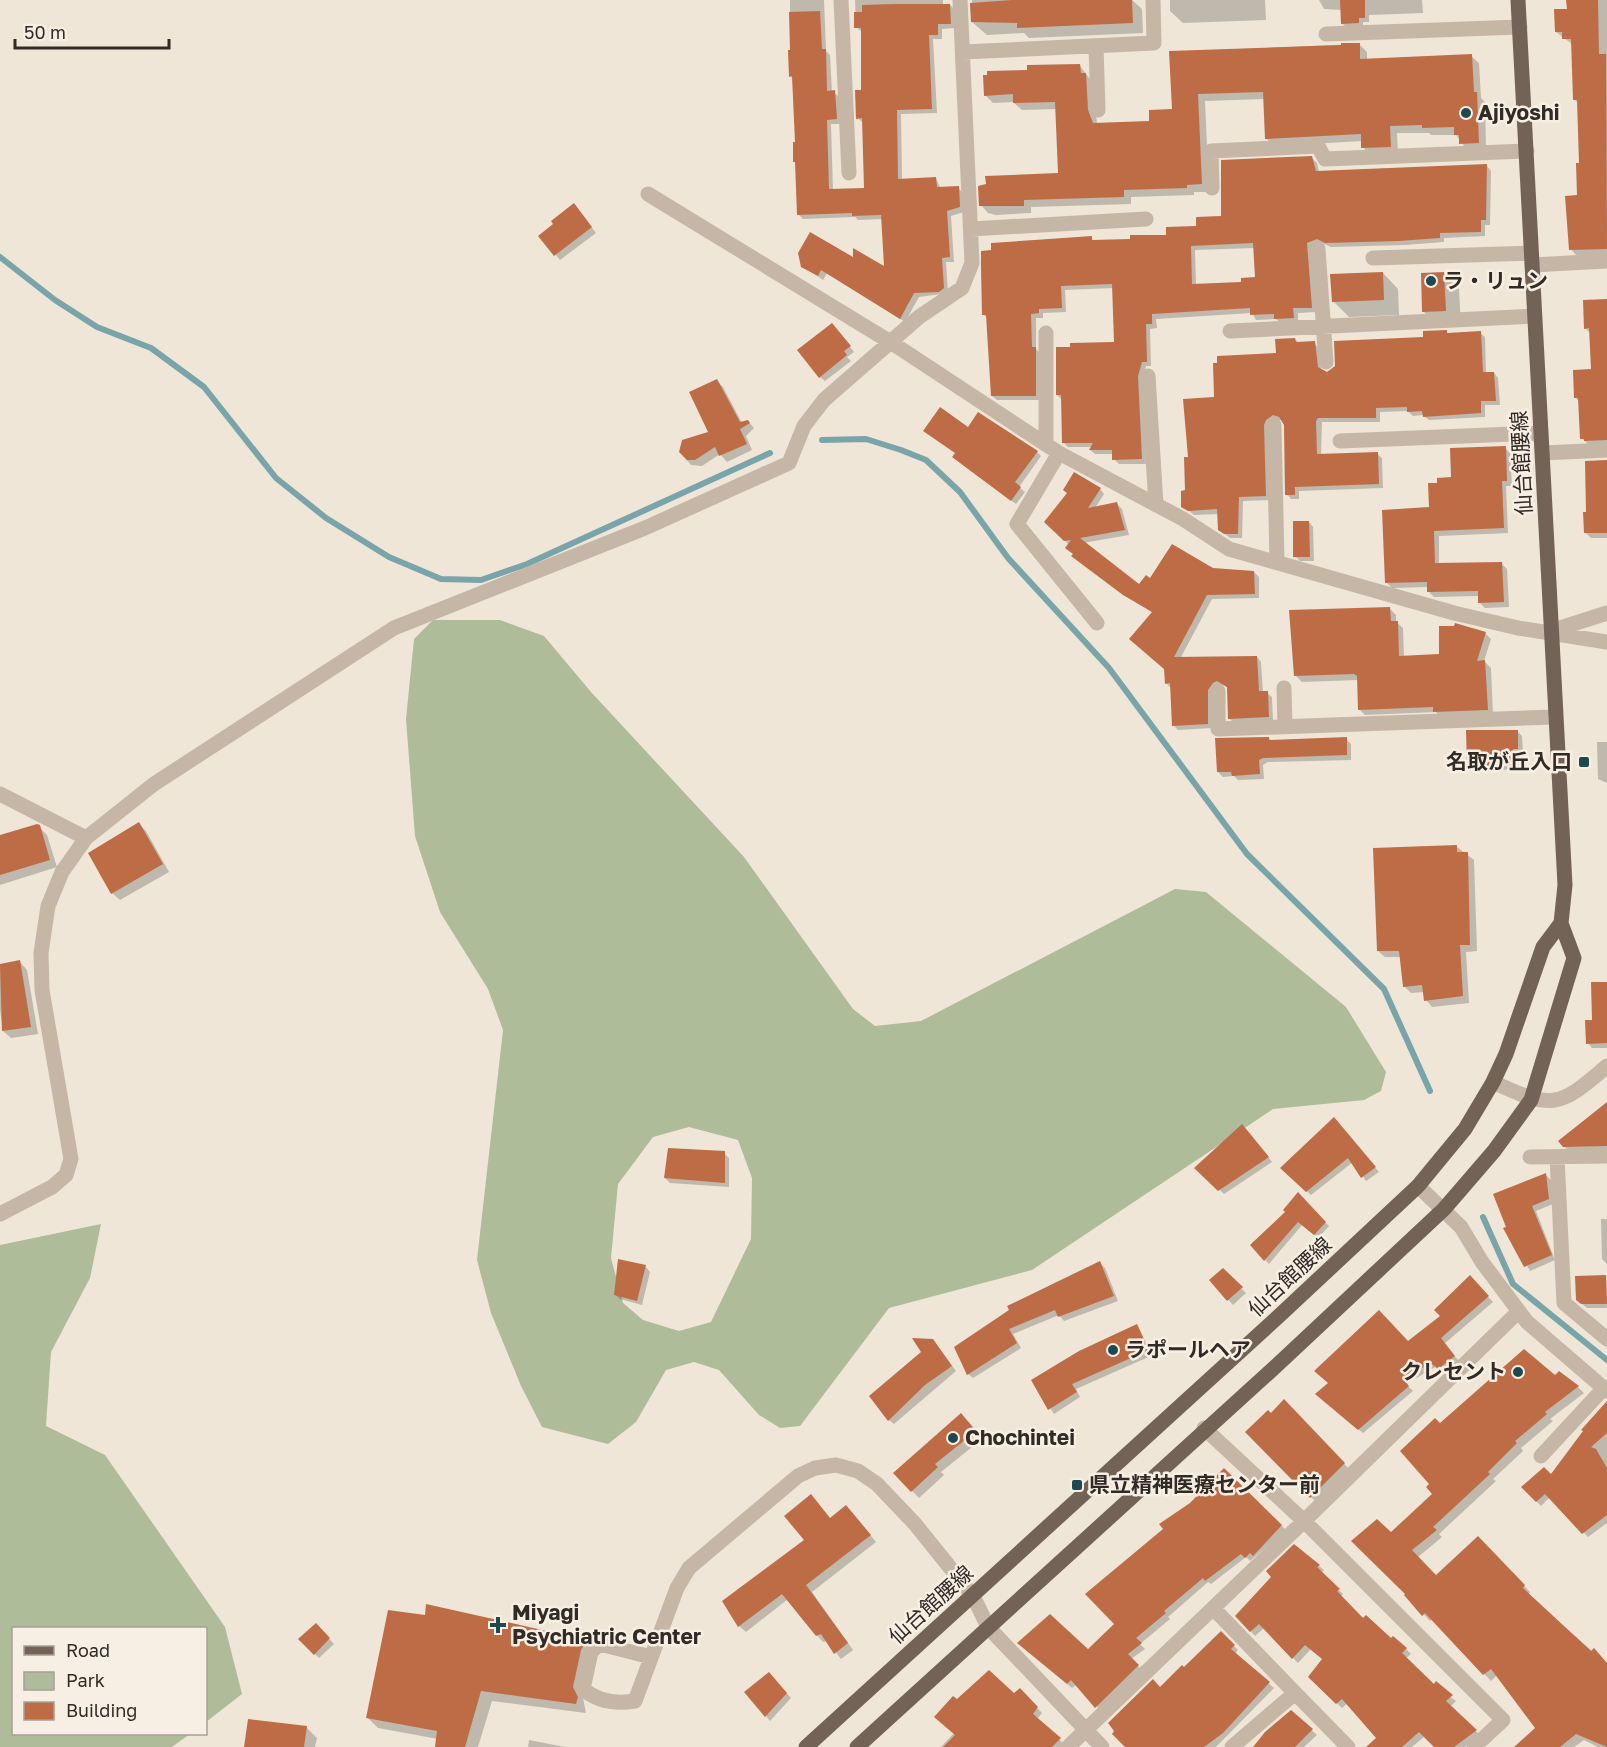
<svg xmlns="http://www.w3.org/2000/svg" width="1607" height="1747" font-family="'Golos Text','Noto Sans JP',sans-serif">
	<rect width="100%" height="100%" fill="#efe6d7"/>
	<!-- green -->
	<path fill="#aebc99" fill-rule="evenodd" d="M433 620H500L544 636 591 692 744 857 853 1009 875 1026 921 1021 1175 889 1206 892 1346 1007 1386 1072 1381 1091 1364 1100 1273 1109 1032 1270 889 1308 800 1426 780 1428 759 1415 719 1370 694 1362 666 1370 636 1422 608 1444 542 1427 521 1386 491 1313 477 1260 503 1030 488 989 440 912 415 836 406 719 414 639ZM689 1127 738 1140 752 1178 751 1239 711 1322 679 1331 643 1320 623 1303 611 1258 618 1184 653 1137Z
		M101 1224 90 1278 51 1352 46 1426 105 1455 225 1627 242 1694 206 1722V1628H14V1734H190L172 1747H0V1245Z"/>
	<!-- shadow -->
	<path fill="#0003" fill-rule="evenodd" d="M790 0H824L826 51 830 55 832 92 840 97 841 124H831L833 190 866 189 863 123 858 118 863 91 862 32 856 27 855 0H943V5H950L955 10V28L942 29V39H933L937 113 901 114 902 180 936 179 941 189 958 188 963 193 964 212 951 216 954 262H946L948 293 919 297 905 322 827 273 823 280 803 266 855 260 886 269 883 219 858 220 855 217 803 219 798 214 797 164 795 162 797 143 794 80 790 76Z
		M972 0H1132L1142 9 1143 33 1029 38 1024 33 987 35 972 22Z
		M1170 0H1278H1265L1266 20 1183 23 1170 11Z
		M1319 0H1422L1423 13 1369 15V22H1363V27L1347 28 1342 23V10L1324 9Z
		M1568 0H1607V255H1576L1571 249 1581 165 1578 103 1574 99 1572 44 1556 32 1568 10Z
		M1359 44 1367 52V60L1471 56 1479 63 1481 98 1485 102 1486 150 1468 151 1456 135H1431L1429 133H1397L1398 154 1370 155 1363 147V141L1274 146 1266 138 1265 99 1205 101 1209 192H1194V195L1131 197V204L1031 207V213L996 215 988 213 981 205 1060 175 1057 109 1022 110 1013 102 993 103 985 95 1029 71 1080 66 1093 83 1097 124 1151 123 1173 111 1171 52Z
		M1312 158 1317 163 1319 172 1487 166 1491 171 1490 225H1485V236L1444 238V242L1405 245 1331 247 1322 243 1311 248 1316 312 1298 313V322L1281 323 1276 319 1256 320 1252 313 1156 319 1157 328 1150 329 1151 366H1146L1143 382 1146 464H1119L1114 459V454H1095L1090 450 1092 447H1068L1063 442 1062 400 1057 395 1115 343 1114 288 1065 290 1066 312 1043 313V318H1036V349L1040 353V400H997L992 396 988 319 984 315 1091 238 1094 241H1132L1168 236 1198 227 1223 217ZM1255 248 1256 279 1243 283 1196 285 1195 250Z
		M578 210 596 233 560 260 540 236Z
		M1383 273 1398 289 1399 315 1349 317 1333 301Z
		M1444 274 1459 289 1461 326 1439 327 1423 311Z
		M1607 301V447L1588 444 1582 438 1580 402 1575 397 1592 371 1591 334 1585 328Z
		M837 330 854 352 847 357 851 361 825 381 820 377Z
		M1424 333H1480L1485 337 1486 374 1494 373 1498 378 1500 405H1485V417L1429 420 1423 415 1413 416 1408 411 1380 412V422H1322L1321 455 1377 454 1382 458 1383 488 1299 491V499H1291L1287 494 1284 420H1274L1270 500 1243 501 1242 538H1230L1219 529V514L1194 515 1183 506 1187 492 1190 458 1215 399 1295 339 1299 343H1314L1319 348 1321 370 1327 373 1424 338Z
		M717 381 723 387 742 423 748 421 754 428 746 436 752 450 727 462 720 454 702 466 691 465 680 452 710 432Z
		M968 429 1037 452 1041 456 1019 487 1025 492 1016 504 959 462Z
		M1505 448 1510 453 1512 486H1506L1508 533 1439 536V565L1502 564 1507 569 1509 607 1485 608 1480 603 1479 596 1434 597 1429 592V587L1392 588 1387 583 1430 508 1438 485Z
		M1607 460V538H1591L1585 532 1588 513Z
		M1100 489 1104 494 1095 508 1117 504 1122 509 1129 535 1083 543 1140 586 1150 580 1212 569 1254 572 1259 577V598L1212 599 1180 659 1257 657 1261 662 1263 693H1267L1272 697 1273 722 1234 723 1229 718 1228 688 1223 685 1217 687 1212 728 1178 730 1173 725 1172 689 1166 683V669L1153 613 1078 560 1069 545 1046 521Z
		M1309 522 1313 527 1314 561H1300L1295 556Z
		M1390 609 1396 615V622L1403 628 1404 657 1441 656 1485 633 1491 639 1484 661 1491 668 1493 715 1441 717 1436 712 1365 715 1359 709 1358 680 1302 682 1296 676Z
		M1517 731 1522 736 1523 753H1518V769L1473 771 1469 766Z
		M1269 738 1272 742 1346 739 1351 744V760L1268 762 1263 765 1264 779 1238 780 1234 776 1223 777 1218 772Z
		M1597 742H1607V783L1598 779Z
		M139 824 146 831 169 872 120 900 112 893Z
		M39 827 47 835 57 867 0 885V836Z
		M1457 847 1474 860 1477 951 1466 952 1469 1003 1432 1007 1426 1000 1425 992 1411 993 1404 986 1401 957H1385L1378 951Z
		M20 962 27 970 38 1034 11 1038 3 1031 0 1010V965Z
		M1607 984V1048H1592L1588 1043Z
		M1607 1104V1153L1570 1152 1564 1146Z
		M1338 1123 1379 1172 1366 1181 1353 1162 1311 1195 1282 1168Z
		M1247 1130 1272 1162 1224 1194 1197 1168Z
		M724 1153 729 1158V1187L670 1183 665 1178Z
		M1546 1175 1551 1180 1553 1204 1536 1211 1555 1260 1530 1271 1506 1229Z
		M1298 1195 1329 1226 1318 1238 1302 1225 1269 1264 1252 1245 1287 1212Z
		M1601 1219H1607V1264L1602 1259Z
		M1100 1263 1105 1268 1118 1301 1064 1321 1059 1315 1013 1334 1021 1348 973 1378 968 1374 956 1347Z
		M646 1267 650 1272 642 1305 620 1299 615 1294Z
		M1222 1270 1246 1293 1233 1305 1211 1280Z
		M1606 1277 1607 1308H1587L1577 1300Z
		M1470 1278 1493 1302 1444 1344 1459 1361 1443 1373 1437 1366 1406 1384 1413 1391 1363 1433 1322 1399 1408 1343 1442 1316Z
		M1136 1326 1153 1355 1076 1389 1080 1397 1054 1414 1033 1380Z
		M933 1340 956 1371 894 1424 889 1420 923 1352Z
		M1555 1377 1578 1387 1584 1393 1550 1419 1553 1421 1521 1448 1523 1451 1493 1479 1496 1481 1439 1534 1442 1537 1418 1557 1436 1577 1478 1538 1530 1592 1528 1595 1607 1664V1747H1598L1584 1740 1574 1747H1516L1537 1728 1497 1675 1491 1681 1433 1619 1430 1621 1406 1595 1391 1534 1434 1494 1431 1484 1440 1425Z
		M1284 1401 1350 1470 1317 1503 1247 1432 1271 1415Z
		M1607 1412V1523L1588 1537 1550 1497 1541 1506 1523 1488 1551 1477Z
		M969 1422 982 1439 941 1472 944 1475 919 1498 895 1473Z
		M1224 1470 1286 1530 1250 1561 1246 1557 1211 1584 1208 1582 1168 1617 1170 1619 1140 1644 1145 1649 1131 1659 1143 1671 1101 1711 1077 1684 1072 1688 1024 1647 1088 1651 1116 1624 1165 1529Z
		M852 1513 876 1542 812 1592 853 1650 841 1659 827 1641 823 1642 817 1635 788 1599 746 1632 739 1626 807 1541 831 1519Z
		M1294 1546 1324 1570 1321 1573 1343 1594 1340 1597 1363 1620 1392 1640 1394 1638 1411 1654 1405 1659 1434 1686 1456 1701 1450 1707 1480 1735 1465 1747H1436L1425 1736 1412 1747H1371L1378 1738 1348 1703 1342 1708 1310 1677 1324 1660 1311 1649 1298 1663 1264 1628 1255 1636 1237 1616 1273 1577Z
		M427 1606 586 1641 597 1651 583 1698 586 1713 492 1701 478 1747H437L438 1739 378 1728 368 1718 427 1617Z
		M316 1625 334 1644 319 1658 300 1639Z
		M1221 1633 1238 1650 1235 1654 1274 1688 1216 1747H1127L1160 1689Z
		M774 1679 791 1698 770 1721 766 1716Z
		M1020 1690 1042 1713 1037 1719 1064 1744 1061 1747H941L954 1733 957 1701 1015 1696Z
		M1291 1712 1317 1735 1304 1747H1255Z
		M306 1727 317 1738 315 1747H246Z
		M529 1740 565 1747H528Z"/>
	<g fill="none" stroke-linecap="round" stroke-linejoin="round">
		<!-- stream -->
		<path stroke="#78a4aa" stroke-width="6" d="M0 257 55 300 97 327 151 348 204 387 276 478 326 518 389 557 441 579 481 580 527 564 770 453
			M822 440 866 439 901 450 926 460 960 492 1008 558 1109 668 1247 854 1384 989 1430 1091
			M1483 1217 1513 1284 1607 1360"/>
	</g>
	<!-- building -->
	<path fill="#be6c46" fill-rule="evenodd" d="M1012 0H1132L1133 23 1017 28V23L971 22 970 3Z
		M1340 0H1365V18H1359V23L1341 24Z
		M1566 0H1598L1599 54H1606L1607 249 1569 250 1565 196 1577 195 1576 163H1579L1577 100H1573L1571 39H1562V32H1555L1554 9H1567Z
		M895 4H950L951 24H938V35H929L932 109 897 110 898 179 936 177 937 187 959 186 960 207 947 211 950 257 942 258 944 288 939 292 914 293 900 319 821 270 818 276 801 267 798 253 810 232 853 257V248L884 266 881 215 852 216V213L797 215 795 162H793V142H795L792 76 789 77 788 50H790L789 12 820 11 822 49H826L827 91 835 90 837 119 827 120 829 189 864 188 862 118 856 119 855 90H861V28H854V12H862V5Z
		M1341 43H1360V59L1472 54 1474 92H1477L1479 143 1459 144V135H1454V127L1422 128V125L1390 126 1391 147 1361 148V134L1265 139 1263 92 1198 94 1202 184 1187 185V188L1124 190V197L1024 200V206H979L978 186 986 184 985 176 1058 173 1055 102 1013 103V94L984 96 983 75H987V71L1027 70V65L1080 64 1081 73H1086L1088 110 1093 123 1149 121V110L1172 109 1169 51 1341 45Z
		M1312 156 1316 171 1487 164 1486 220H1481V232L1440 233V238L1399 241 1325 243 1317 239 1307 243 1312 308H1293L1294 318 1274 319V314L1250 315V308L1152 314V324H1146L1147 362H1142L1138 376 1142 459 1112 460V450H1089L1093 443H1062L1061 395H1056V347H1070V343L1114 342 1112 284 1061 286 1062 308 1039 309V313L1031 314 1032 347H1036V396H991L986 315H982L981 267V251L991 250V243L1092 236V240L1130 239V235H1166V227L1196 226V217L1221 216V160ZM1253 243 1255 277 1241 278V282L1192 284 1191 246Z
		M574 203 592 227 554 256 538 236 553 224 551 221Z
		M1383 272 1384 300 1332 302 1330 274Z
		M1444 272 1446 311 1422 312 1421 273Z
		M1607 299V440L1584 441V439H1580L1578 398H1574L1573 370 1591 369 1589 328 1584 329 1583 300Z
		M832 323 851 346 844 351 847 355 819 378 797 350Z
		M1447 330V333L1481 331 1483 372H1494L1496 401H1481V413L1423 417 1422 411 1407 412V407L1376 408V418H1318L1316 421 1317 454 1378 452 1379 484 1295 487V495H1285L1284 425 1279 417 1273 415 1266 420 1264 425 1266 496 1239 497 1238 534H1224L1218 530 1217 509 1188 511 1181 507V491L1185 490 1184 457H1188L1183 399 1214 397 1213 363H1217V356L1276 353 1275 339 1295 338 1296 342 1315 341 1318 367 1327 372 1335 366 1334 341 1423 337V331Z
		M717 379 740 422 748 420 750 423 740 429 747 444 719 456 715 447 695 460H687L679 452 682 440 708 432 689 392Z
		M940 407 968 427 978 412 1038 451 1015 482 1021 487 1011 501 952 457 955 453 923 431Z
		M1506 446 1507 481H1502L1504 528 1434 531 1435 563 1502 562 1504 602 1478 603V591L1427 592V582L1385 583 1382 510 1429 507 1428 483H1437V478L1451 477 1450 448Z
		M1607 460V533H1584L1583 512H1586L1585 461Z
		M1074 472 1101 488 1088 508 1117 502 1125 530 1080 538 1139 584 1146 575 1150 578 1172 544 1213 568 1254 571 1255 594 1207 595 1174 657 1257 656 1259 691H1268L1269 717 1228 719 1227 687 1217 681 1213 683 1208 690V724L1172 726 1170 683 1165 684 1164 669 1129 639 1152 612 1123 595 1071 556 1073 554 1065 548 1071 540 1064 541 1044 522 1067 493 1063 490Z
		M1293 521H1309L1310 557H1293Z
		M1390 607 1391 621H1398L1399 656 1439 654V626H1454L1455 623 1486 632 1477 661 1485 660 1488 710 1433 712V707L1358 710 1357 676 1354 674 1294 676 1289 610Z
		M1466 730H1518V749H1513L1514 765 1467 767Z
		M1269 737V740L1347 737V755L1263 758 1259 760 1260 774 1232 776 1231 772H1217L1215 738Z
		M139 822 163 864 111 894 88 853Z
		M37 824 40 825 50 860 0 875V835Z
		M1457 845V852H1468L1470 945H1460L1463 996 1424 1001 1422 985 1403 987 1399 951H1377L1373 848Z
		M20 960 31 1027 2 1031 0 964Z
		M1591 982H1607V1043L1586 1044 1585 1020H1592Z
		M1607 1102V1146L1563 1147 1558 1141Z
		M1334 1117 1376 1167 1361 1178 1348 1158 1306 1192 1280 1168Z
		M1242 1124 1269 1157 1218 1191 1194 1168Z
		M668 1148 725 1151V1183L664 1178Z
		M1546 1173 1549 1199 1532 1206 1552 1255 1524 1267 1503 1228 1506 1227 1493 1194Z
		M1298 1192 1326 1222 1314 1235 1298 1222 1264 1261 1250 1245 1285 1212 1283 1210Z
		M618 1259 646 1265 637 1301 614 1295Z
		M1100 1261 1114 1296 1058 1317 1055 1310 1009 1329 1017 1343 967 1375 954 1347 1009 1310 1007 1306Z
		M1223 1268 1243 1287 1227 1301 1209 1280Z
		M1470 1275 1489 1296 1441 1338 1455 1356 1438 1369 1431 1363 1403 1379 1409 1386 1358 1430 1315 1394 1328 1383 1314 1371 1379 1310 1408 1341 1440 1316 1434 1310Z
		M1606 1275 1607 1304H1581L1576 1300 1575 1276Z
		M1137 1324 1149 1350 1072 1384 1077 1392 1048 1410 1031 1380 1079 1351Z
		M912 1338 933 1339 952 1366 925 1385 888 1421 869 1396 921 1352Z
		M1524 1349 1555 1375 1559 1371 1579 1386 1545 1412 1547 1414 1515 1441 1517 1443 1488 1472 1490 1474 1433 1527 1437 1530 1412 1550 1436 1575 1478 1536 1525 1585 1523 1588 1591 1651 1594 1648 1607 1663V1747L1576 1734 1560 1747H1514L1535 1728 1491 1669 1483 1675 1425 1613 1422 1616 1404 1595 1405 1594 1351 1541 1377 1519 1391 1532 1432 1494 1426 1487 1429 1484 1400 1451 1435 1418 1440 1423Z
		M1284 1399 1345 1463 1310 1498 1245 1432 1268 1410 1271 1413Z
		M1607 1401V1433L1591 1447 1596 1449 1607 1468V1515L1582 1534 1545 1494 1536 1502 1521 1487 1544 1467 1551 1474 1583 1431 1581 1430Z
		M961 1413 976 1431 935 1464 938 1467 911 1492 893 1473Z
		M1224 1468 1282 1525 1253 1556 1250 1553 1245 1558 1241 1554 1205 1581 1203 1578 1164 1611 1166 1613 1136 1638 1142 1643 1128 1654 1139 1665 1095 1708 1071 1680 1067 1684 1017 1643 1050 1614 1088 1649 1114 1624 1085 1594 1163 1529 1159 1524 1190 1503Z
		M811 1494 830 1518 846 1505 871 1535 806 1585 848 1643 834 1654 821 1634 816 1636 782 1594 738 1627 722 1601 804 1540 784 1516Z
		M1294 1544 1320 1565 1317 1567 1340 1589 1337 1591 1363 1618 1366 1615 1391 1638 1393 1636 1407 1648 1402 1653 1434 1684 1436 1681 1453 1695 1446 1701 1477 1730 1454 1747H1434L1419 1732 1402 1747H1366L1376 1738 1342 1699 1336 1704 1308 1677 1322 1659 1305 1645 1292 1659 1259 1624 1250 1632 1235 1616 1271 1577 1266 1571Z
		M426 1604 587 1640 581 1650 573 1687 578 1697 576 1704 481 1691 465 1747H435L437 1731 366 1718 388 1610 425 1615Z
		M316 1623 330 1638 314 1655 298 1639Z
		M1221 1631 1235 1645 1231 1649 1270 1682 1223 1733 1204 1747H1125L1112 1734 1114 1731 1108 1723 1153 1679 1160 1687 1182 1665 1184 1667Z
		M989 1670 1014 1693 1020 1688 1038 1707 1033 1714 1061 1738 1052 1747H943L955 1735 934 1717 953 1696 957 1699Z
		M769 1672 787 1693 765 1717 744 1692Z
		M1291 1710 1313 1729 1295 1747H1253L1265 1732Z
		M248 1719 307 1726 304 1747H244Z"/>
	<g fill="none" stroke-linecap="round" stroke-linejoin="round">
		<!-- minor -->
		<path stroke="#c6b6a5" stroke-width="15" d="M841 0 849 173
			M1326 34 1520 27
			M1096 46 1098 110
			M963 52 1154 43 1153 0
			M1212 188 1211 151 1318 146 1325 159 1527 151
			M648 194 892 343 1059 453 1183 519 1229 549 1454 613 1518 628 1607 642
			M971 229 1146 219
			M1318 249 1326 362
			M1373 258 1531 253
			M1532 265 1607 261
			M1230 331 1534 316
			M1046 333V444
			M1148 376 1156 505
			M1274 425 1277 562
			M1340 441 1541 433
			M1059 453 1017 524 1097 623
			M1543 453 1607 450
			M1554 630 1607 613
			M1284 688 1285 727
			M1218 691V729L1555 717
			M0 794 86 838
			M1493 1082C1551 1109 1558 1109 1607 1066
			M1530 1157 1607 1156
			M1557 1157 1564 1303 1607 1339
			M1418 1186 1461 1227 1482 1262 1527 1322 1607 1391
			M0 1214 52 1187 66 1175 71 1159 42 990 41 953 48 906 62 872 86 838 154 784 394 628 645 528 789 463 804 426 824 400 919 317 962 288 972 263 960 0
			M1204 1428 1304 1521 1503 1720 1474 1747
			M1541 1456 1604 1388
			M1213 1608 1295 1693 1232 1747
			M651 1657 600 1644 591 1652 583 1689C598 1702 616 1704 635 1701L677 1588 689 1568 798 1476 815 1468 836 1465 858 1471 877 1484 915 1524 973 1596 988 1627 1102 1747
			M1295 1693 1348 1747
			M1068 1747 1304 1521 1518 1312"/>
		<!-- major -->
		<path stroke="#736357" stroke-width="15" d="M806 1747 1280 1315 1418 1186 1465 1129 1493 1082 1506 1054 1543 947 1561 923
			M857 1747 1275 1367 1444 1209 1494 1151 1531 1100 1574 958 1561 923 1565 885 1518 0"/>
	</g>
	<!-- markers -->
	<g fill="#1e4950" stroke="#f7efe3" stroke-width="2">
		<circle cx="1466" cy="113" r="6"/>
		<circle cx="1431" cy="281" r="6"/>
		<rect x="1578" y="756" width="12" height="12" rx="3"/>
		<circle cx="1113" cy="1350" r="6"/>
		<circle cx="1518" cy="1372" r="6"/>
		<circle cx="953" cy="1438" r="6"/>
		<rect x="1071" y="1479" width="12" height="12" rx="3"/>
		<path d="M495 1616h6v6h6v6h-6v6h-6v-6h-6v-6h6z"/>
	</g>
	<g text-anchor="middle" stroke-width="5" stroke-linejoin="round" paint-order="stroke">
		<!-- poi labels -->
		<g font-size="21" font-weight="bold" fill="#322a25" stroke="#f7efe3" text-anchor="start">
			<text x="1478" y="120">Ajiyoshi</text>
			<text x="1443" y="288">ラ・リュン</text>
			<text x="1572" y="769" text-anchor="end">名取が丘入口</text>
			<text x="1125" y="1357">ラポールヘア</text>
			<text x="1506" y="1379" text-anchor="end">クレセント</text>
			<text x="965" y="1445">Chochintei</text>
			<text x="1089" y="1492">県立精神医療センター前</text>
			<text x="512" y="1620">Miyagi<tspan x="512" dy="24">Psychiatric Center</tspan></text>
		</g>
		<!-- street labels -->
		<g font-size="21" fill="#322a25" stroke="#f7efe3">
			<text transform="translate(1522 463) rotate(-93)" y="7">仙台館腰線</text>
			<text transform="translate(1290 1277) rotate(-43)" y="7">仙台館腰線</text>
			<text transform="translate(931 1605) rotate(-42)" y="7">仙台館腰線</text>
		</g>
	</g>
	<!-- legend -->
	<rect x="12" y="1627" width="195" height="108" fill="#f7efe3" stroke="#a8a097" stroke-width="1.5"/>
	<rect x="24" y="1646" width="30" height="9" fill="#736357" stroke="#a8a097" stroke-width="1.5"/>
	<text x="66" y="1657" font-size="18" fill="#322a25">Road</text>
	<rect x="24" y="1672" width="30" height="18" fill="#aebc99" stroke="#a8a097" stroke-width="1.5"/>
	<text x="66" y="1687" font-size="18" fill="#322a25">Park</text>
	<rect x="24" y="1702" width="30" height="18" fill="#be6c46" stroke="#a8a097" stroke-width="1.5"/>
	<text x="66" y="1717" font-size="18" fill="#322a25">Building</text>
	<!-- scale -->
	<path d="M15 39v9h154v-9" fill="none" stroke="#322a25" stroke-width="3"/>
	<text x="24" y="39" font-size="18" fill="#322a25" stroke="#f7efe3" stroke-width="4.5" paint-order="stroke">50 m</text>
</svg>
